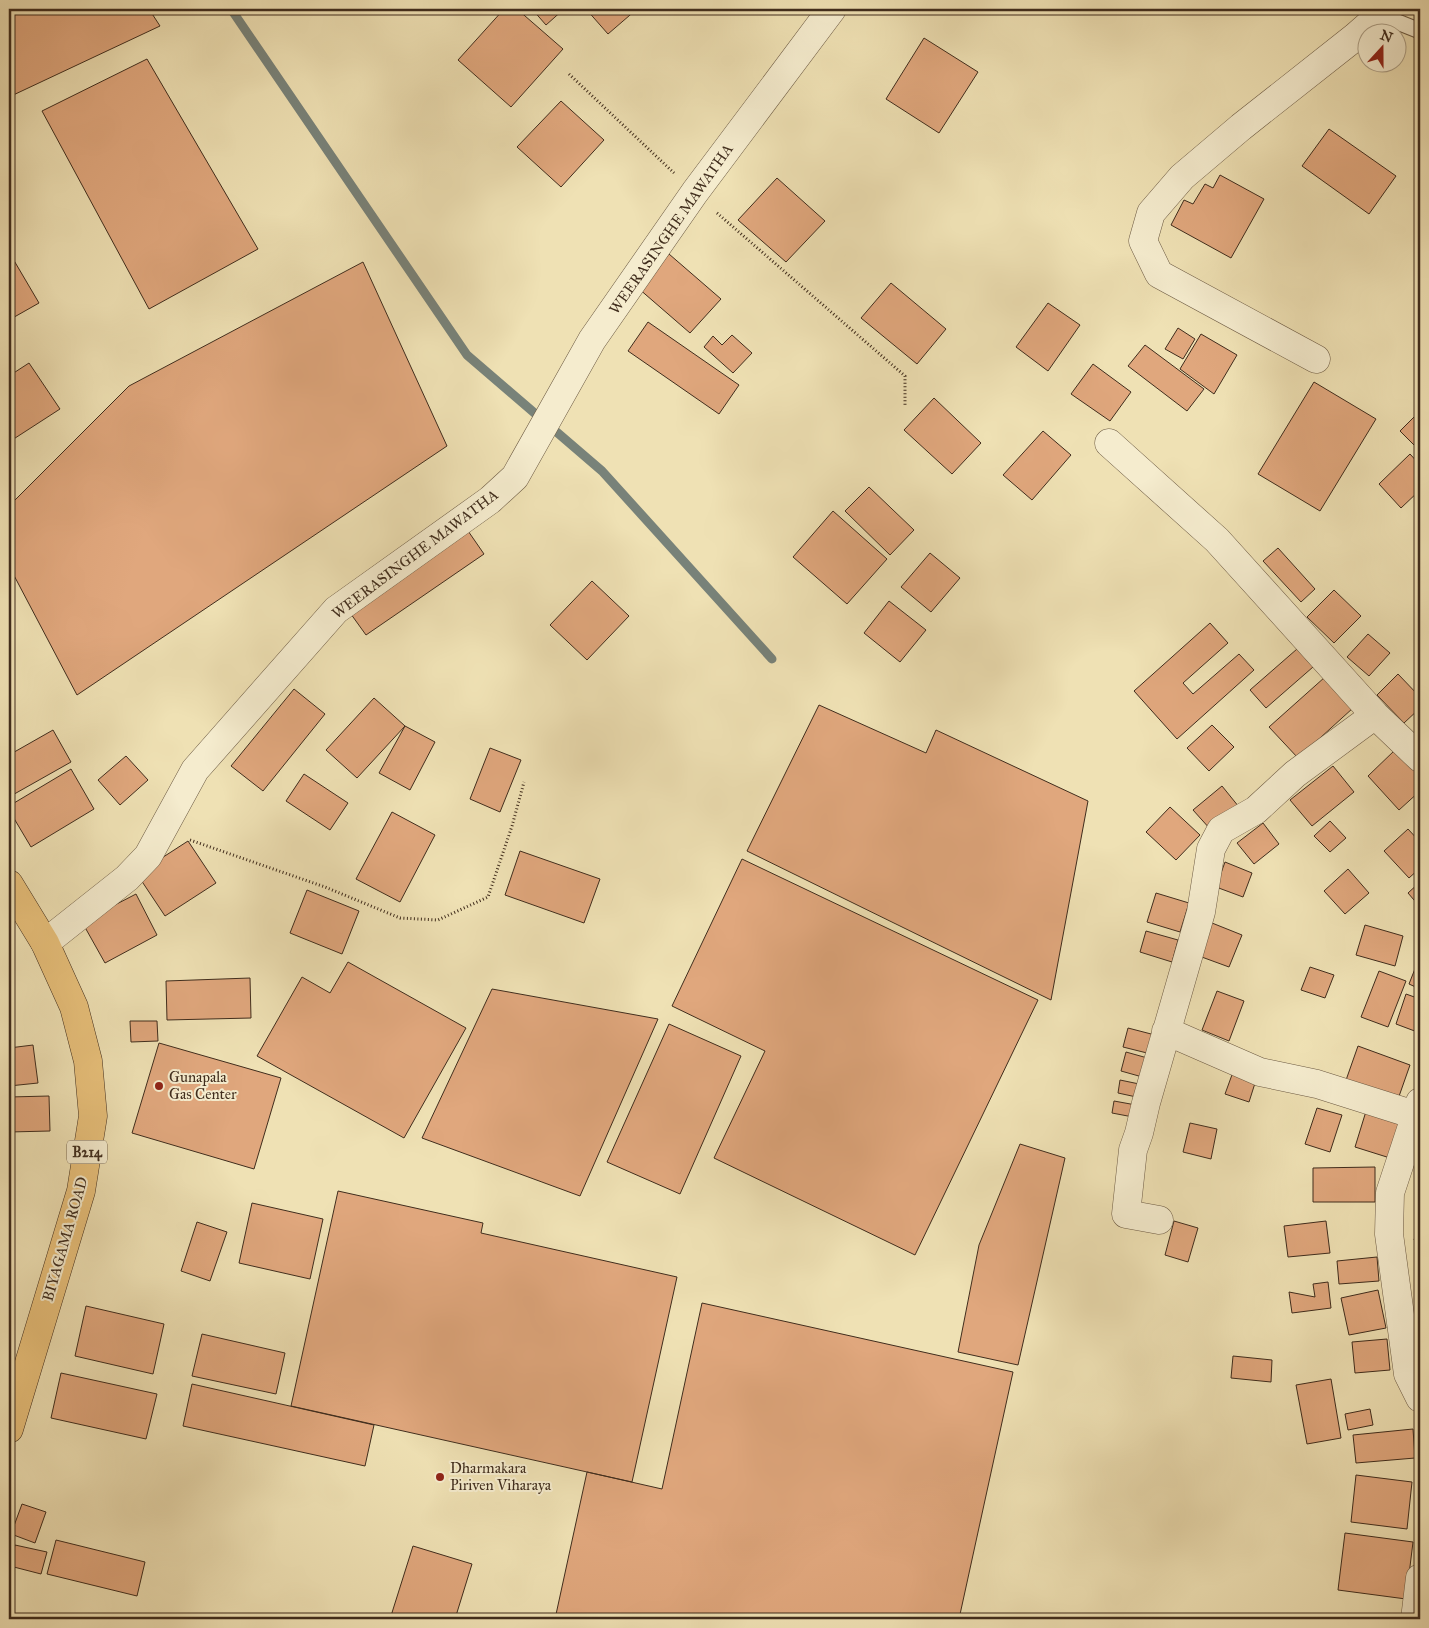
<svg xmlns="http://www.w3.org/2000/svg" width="1429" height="1628" font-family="'IM FELL Great Primer',serif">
	<rect width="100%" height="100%" fill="#efe1b4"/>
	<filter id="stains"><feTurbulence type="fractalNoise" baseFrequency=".004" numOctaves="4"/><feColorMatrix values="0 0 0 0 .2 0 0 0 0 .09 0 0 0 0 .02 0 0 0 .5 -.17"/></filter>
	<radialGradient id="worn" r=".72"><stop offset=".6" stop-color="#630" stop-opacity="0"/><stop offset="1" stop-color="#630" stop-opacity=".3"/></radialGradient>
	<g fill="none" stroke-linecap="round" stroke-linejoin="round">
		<!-- stream -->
		<path stroke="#788279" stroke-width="9" d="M231 9 467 355 602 471 772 659"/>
	</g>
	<!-- building -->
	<path fill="#e0a77d" stroke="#402d1d" d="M9 9H149L160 26 9 97Z
		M504 9H517L563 49 511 107 458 60Z
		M532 9H564L546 25Z
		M586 9H637L608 34Z
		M924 38 978 72 939 133 886 99Z
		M147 59 258 249 149 309 42 111Z
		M561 101 604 140 561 187 517 147Z
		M1329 129 1396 176 1369 214 1302 166Z
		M1220 175 1264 199 1231 258 1171 225 1184 200 1193 204 1205 184 1213 188Z
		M777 178 825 221 786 262 738 220Z
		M9 252 39 303 9 320Z
		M669 254 721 299 690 333 638 288Z
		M363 262 447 446 77 695 9 566V506L129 386Z
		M891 283 946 329 917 364 861 318Z
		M1048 303 1080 325 1048 371 1016 347Z
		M648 322 739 385 719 414 628 351Z
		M1178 328 1195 339 1183 359 1165 349Z
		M1201 334 1237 355 1214 394 1180 369Z
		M732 335 752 353 733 373 704 347 713 336 722 345Z
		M1145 345 1204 389 1187 411 1128 366Z
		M29 363 60 409 9 442V376Z
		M1093 364 1131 392 1110 421 1071 394Z
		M1314 382 1376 419 1320 511 1258 474Z
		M934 398 981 443 952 474 904 430Z
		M1420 411V451L1400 431Z
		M1043 431 1071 455 1032 500 1003 475Z
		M1410 454 1420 465V490L1401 508 1379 484Z
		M869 487 914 530 890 555 845 511Z
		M833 511 887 559 847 604 793 557Z
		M466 528 484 554 366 635 348 610Z
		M1278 548 1315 589 1301 602 1263 561Z
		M930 553 960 578 931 612 901 587Z
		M592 581 629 616 587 660 550 625Z
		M1334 590 1361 616 1334 643 1307 617Z
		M889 601 926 630 900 662 864 633Z
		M1210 623 1228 643 1183 683 1193 694 1239 654 1254 670 1177 739 1134 691Z
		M1368 634 1390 653 1369 676 1347 657Z
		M1297 649 1313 667 1266 708 1250 690Z
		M1398 674 1420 697V708L1404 723 1377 695Z
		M1325 677 1353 708 1298 758 1269 727Z
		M294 689 325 714 263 791 231 766Z
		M374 698 405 726 357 778 326 750Z
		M819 705 926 753 936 730 1088 801 1051 1000 747 851Z
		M1212 725 1234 747 1209 771 1187 748Z
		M405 726 435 742 410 790 379 773Z
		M53 730 71 762 9 797V755Z
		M490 748 521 760 500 812 470 799Z
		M1395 750 1420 777V791L1399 810 1368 776Z
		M126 756 148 780 120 805 98 780Z
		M1333 766 1354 792 1312 826 1290 800Z
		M71 769 94 809 31 847 9 810V806Z
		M304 774 348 803 330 830 286 801Z
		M1222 786 1239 807 1211 830 1193 810Z
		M1170 807 1200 835 1176 860 1146 832Z
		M392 812 435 835 400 902 356 879Z
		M1330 821 1346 838 1330 852 1314 836Z
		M1263 823 1279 844 1254 864 1237 843Z
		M1408 829 1420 842V868L1409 878 1384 851Z
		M188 841 216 883 165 916 137 874Z
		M520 851 600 879 584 923 505 895Z
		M742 859 1038 1000 915 1255 714 1158 765 1051 672 1006Z
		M1225 862 1252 873 1243 897 1216 887Z
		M1348 869 1369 893 1345 914 1324 891Z
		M1420 882V907L1408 893Z
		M307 890 359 911 342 954 290 933Z
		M1156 893 1189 903 1180 932 1147 922Z
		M136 894 157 935 105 963 82 922Z
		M1212 923 1242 935 1229 967 1199 956Z
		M1365 925 1403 936 1395 966 1356 955Z
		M1146 931 1178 940 1172 962 1140 952Z
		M1420 956V989L1409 984Z
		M348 962 466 1028 404 1138 257 1056 302 977 330 993Z
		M1310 967 1334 975 1325 998 1301 990Z
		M1379 971 1406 981 1388 1027 1361 1017Z
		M250 978 251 1018 167 1020 166 981Z
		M492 989 658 1019 580 1196 422 1138Z
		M1217 991 1244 1001 1229 1041 1202 1030Z
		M1406 994 1420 999V1033L1396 1024Z
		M130 1021H157L158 1041 131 1042Z
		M669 1024 741 1056 680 1194 607 1162Z
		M1128 1028 1155 1035 1151 1054 1123 1047Z
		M159 1043 281 1078 254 1169 132 1133Z
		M33 1045 38 1083 9 1086V1048Z
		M1358 1046 1410 1065 1397 1102 1345 1083Z
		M1126 1052 1151 1059 1146 1078 1121 1071Z
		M1233 1072 1256 1080 1249 1102 1225 1094Z
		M1120 1080 1144 1085 1141 1098 1118 1093Z
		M49 1096 50 1131 9 1132V1097Z
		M1114 1101 1136 1105 1133 1117 1112 1113Z
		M1317 1108 1342 1115 1330 1152 1305 1144Z
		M1367 1108 1402 1118 1390 1158 1355 1147Z
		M1190 1123 1217 1129 1211 1159 1183 1152Z
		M1020 1144 1065 1158 1018 1365 958 1352 979 1245Z
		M1375 1167V1202H1313V1168Z
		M338 1191 483 1223 481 1233 677 1277 632 1482 291 1406Z
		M252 1203 323 1219 310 1279 239 1263Z
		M1420 1220V1242L1414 1240Z
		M1174 1221 1198 1228 1188 1262 1165 1255Z
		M1326 1221 1330 1253 1288 1257 1284 1226Z
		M197 1222 227 1232 210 1281 181 1271Z
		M1377 1257 1379 1281 1339 1284 1337 1261Z
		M1328 1282 1331 1308 1292 1313 1289 1292 1315 1297 1313 1284Z
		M1378 1290 1386 1328 1349 1335 1341 1298Z
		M702 1303 1013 1372 959 1619H555L587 1472 662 1489Z
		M86 1306 164 1324 153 1374 75 1356Z
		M202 1334 285 1353 276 1394 192 1376Z
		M1387 1339 1390 1370 1355 1373 1352 1342Z
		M1233 1356 1272 1360 1271 1382 1231 1378Z
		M61 1373 157 1394 146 1439 51 1418Z
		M1331 1379 1341 1438 1307 1444 1296 1385Z
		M192 1384 374 1425 365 1466 183 1426Z
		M1370 1409 1373 1425 1348 1430 1345 1414Z
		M1413 1429 1415 1458 1356 1463 1353 1435Z
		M1356 1475 1412 1482 1407 1529 1351 1522Z
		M22 1504 46 1512 35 1543 11 1534Z
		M1345 1533 1413 1542 1406 1599 1338 1590Z
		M56 1540 145 1562 137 1596 47 1574Z
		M15 1545 47 1552 41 1574 10 1566Z
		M413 1546 472 1564 455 1619H390Z"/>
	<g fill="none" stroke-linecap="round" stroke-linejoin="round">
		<defs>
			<path id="lane" d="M1380 15 1420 31"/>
			<path id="street" d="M1316 359 1159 274 1143 241 1151 213 1182 177 1241 127 1355 37 1387 9
				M1109 443 1217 540 1375 715 1420 758
				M45 943 127 878 148 856 195 770 336 610 490 500 515 477 592 340 695 192 832 9
				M1166 1031 1260 1072 1317 1084 1415 1115
				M1420 1102 1390 1193 1389 1234 1408 1374 1420 1398
				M1159 1220 1126 1214 1133 1150 1139 1133 1146 1103 1201 912 1211 849 1221 830 1256 810 1295 774 1375 715
				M1415 1619 1420 1578"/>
			<path id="primary" d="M9 884 45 943 74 1007 88 1061 93 1116 81 1191 9 1429"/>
		</defs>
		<!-- lane casing -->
		<use href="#lane" stroke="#6c5a43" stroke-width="17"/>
		<!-- street casing -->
		<use href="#street" stroke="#6c5a43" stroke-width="29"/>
		<!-- primary casing -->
		<use href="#primary" stroke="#402d1d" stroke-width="29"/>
		<!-- path -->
		<path stroke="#402d1d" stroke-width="3" stroke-dasharray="1 2.5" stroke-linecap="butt" d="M569 74 674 173
			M717 213 905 376V406
			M190 840 325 887 400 918 438 920 488 897 512 826 524 782"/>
		<!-- lane -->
		<use href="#lane" stroke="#f5ecce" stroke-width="15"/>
		<!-- street -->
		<use href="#street" stroke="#f5ecce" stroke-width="28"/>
		<!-- primary -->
		<use href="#primary" stroke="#e8c07a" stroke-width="28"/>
	</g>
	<!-- markers -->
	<g fill="#8f2418" stroke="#f5ecce" stroke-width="2">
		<circle cx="159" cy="1086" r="5"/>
		<circle cx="440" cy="1477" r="5"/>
	</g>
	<g text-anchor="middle" stroke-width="4" stroke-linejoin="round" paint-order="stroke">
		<!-- shield labels -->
		<rect fill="#f5ecce" stroke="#766652" stroke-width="1" x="67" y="1140.5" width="40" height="23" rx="4"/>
		<g font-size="14" font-weight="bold" fill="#402d1d">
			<text x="87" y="1157">B214</text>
		</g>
		<!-- street labels -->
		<g font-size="15" fill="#402d1d" stroke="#f5ecce">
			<text transform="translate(671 229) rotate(-55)" y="5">WEERASINGHE MAWATHA</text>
			<text transform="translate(415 554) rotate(-37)" y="5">WEERASINGHE MAWATHA</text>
			<text transform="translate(65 1239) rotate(-74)" y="5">BIYAGAMA ROAD</text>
		</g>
		<!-- poi labels -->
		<g font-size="15" fill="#402d1d" stroke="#f5ecce" text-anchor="start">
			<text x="169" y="1082">Gunapala<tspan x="169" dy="17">Gas Center</tspan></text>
			<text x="450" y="1473">Dharmakara<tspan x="450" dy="17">Piriven Viharaya</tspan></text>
		</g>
	</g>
	<!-- margin -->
	<rect width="1429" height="1628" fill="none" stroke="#efe1b4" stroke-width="30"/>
	<rect x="10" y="10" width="1409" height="1608" fill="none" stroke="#402d1d" stroke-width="2.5"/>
	<rect x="15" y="15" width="1399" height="1598" fill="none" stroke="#402d1d"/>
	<!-- north arrow -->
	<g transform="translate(1382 48) rotate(21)"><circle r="24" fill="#f5ecce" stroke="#ada087"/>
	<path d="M0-4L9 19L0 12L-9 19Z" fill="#8f2418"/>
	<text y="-8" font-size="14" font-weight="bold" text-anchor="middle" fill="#402d1d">N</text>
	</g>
	<rect width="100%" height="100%" filter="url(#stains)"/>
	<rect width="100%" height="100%" fill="url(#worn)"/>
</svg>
